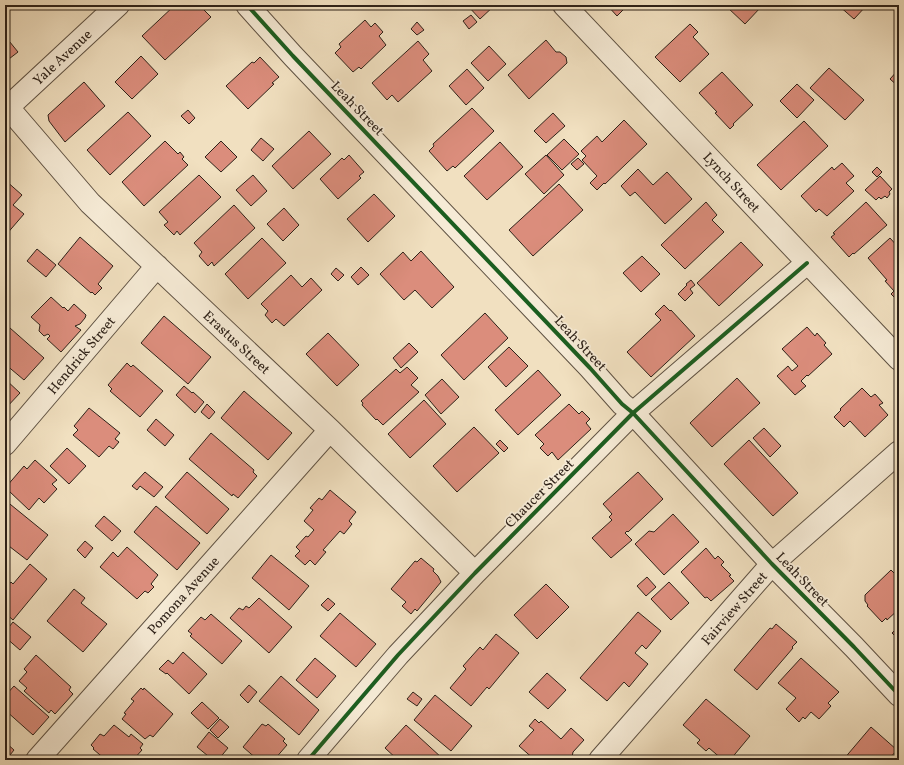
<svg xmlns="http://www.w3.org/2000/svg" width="904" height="765" font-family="Vollkorn,serif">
	<rect width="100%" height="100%" fill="#f1e0c0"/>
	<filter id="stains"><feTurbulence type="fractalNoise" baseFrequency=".005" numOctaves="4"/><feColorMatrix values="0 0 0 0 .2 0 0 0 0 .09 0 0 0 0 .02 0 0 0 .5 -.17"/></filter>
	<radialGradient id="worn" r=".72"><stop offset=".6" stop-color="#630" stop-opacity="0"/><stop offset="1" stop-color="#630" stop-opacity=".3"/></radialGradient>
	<!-- building -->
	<path fill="#db8d7c" stroke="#2e2219" d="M175 5H199L211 17 165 60 142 36Z
		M467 5H495L480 19Z
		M607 5H628L617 16Z
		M729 5H759L761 7 745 24 727 7Z
		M838 5H867L854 19Z
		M471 15 477 22 469 29 463 21Z
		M365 20 371 27 375 23 383 32 379 36 386 45 361 69 359 67 353 72 335 53 341 47 339 44Z
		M417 22 424 30 417 35 411 29Z
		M690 24 698 32 693 37 709 54 680 82 655 57Z
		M5 36 18 52 5 62Z
		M546 40 556 52H560L566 57 567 63 529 99 508 75Z
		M418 41 429 54 423 60 432 71 398 102 392 95 387 100 372 83Z
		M489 46 506 64 488 81 471 63Z
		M141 56 158 74 132 99 115 82Z
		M260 57 279 77 272 83 274 84 248 109 226 86 252 62 254 63Z
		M829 68 864 100 845 120 810 88Z
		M467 69 484 88 466 105 449 86Z
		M899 69V87L890 79Z
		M722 72 753 105 733 124 734 125 730 129 715 113 717 112 699 93Z
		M84 82 105 106 65 142 49 121 48 115Z
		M797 84 814 100 797 118 780 101Z
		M472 108 494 131 455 168 453 166 447 171 429 151 434 146 433 144Z
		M188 110 195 118 189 124 181 116Z
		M128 112 151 136 110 175 87 150Z
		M553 113 565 126 546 143 534 131Z
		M624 120 647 144 605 184 604 183 597 190 590 183 597 176 582 160 586 156 581 151 597 136 602 142Z
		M804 121 828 146 781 190 757 165Z
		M309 131 331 154 293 189 272 166Z
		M261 138 274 149 263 161 251 150Z
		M564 139 579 154 562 170 547 155Z
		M165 141 178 154 180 152 184 157 182 159 188 165 144 206 122 182Z
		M221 141 237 157 221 172 205 157Z
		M500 142 523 167 487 200 464 176Z
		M349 155 364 172 359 176 361 178 338 199 320 179 342 158 344 160Z
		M546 155 564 175 544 194 525 174Z
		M578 158 584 164 577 170 571 164Z
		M842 163 854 176 846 183 854 191 827 216 819 209 816 212 801 196 832 167 834 170Z
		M877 167 882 172 877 177 872 172Z
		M638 169 653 185 667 172 692 199 665 224 635 192 630 196 621 186Z
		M199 175 221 197 180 235 177 231 174 235 164 225 168 222 159 212Z
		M253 175 267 191 251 206 236 190Z
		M880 176 892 189 889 192 890 194 887 198 885 196 881 199 879 197 876 200 865 190Z
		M5 180 22 195 13 205 24 214 5 236Z
		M559 184 583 210 533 256 509 230Z
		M374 194 395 216 368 242 347 219Z
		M706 202 717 215 712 220 724 232 685 269 661 245Z
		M866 202 887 225 854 254 853 253 849 257 831 237 835 234 833 233Z
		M234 205 255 228 214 266 212 262 208 266 199 256 202 252 194 243Z
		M284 208 299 225 283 241 267 224Z
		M80 237 113 266 98 284 102 288 95 295 92 292 91 293 58 264Z
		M262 238 286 263 248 299 225 274Z
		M890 238 899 248V302L891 294 894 291 885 281 887 280 868 258Z
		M741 242 763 265 719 306 697 283Z
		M37 249 56 265 46 277 27 261Z
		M421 251 454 287 432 308 415 290 404 300 380 274 403 252 411 261Z
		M642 256 660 274 641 292 623 273Z
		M361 267 369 275 358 285 351 277Z
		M336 268 344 275 338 281 331 274Z
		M291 275 302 287 311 278 322 290 284 326 276 319 272 323 265 315 268 311 261 304Z
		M691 280 695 285 690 289 693 293 685 301 678 294 687 285 686 284Z
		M51 297 63 308 64 307 68 311 74 304 86 315 85 318 80 324 75 326 81 330 61 352 47 339 50 336 48 334 44 336 39 331 40 325 31 317Z
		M664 305 670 311 671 310 695 336 651 377 627 352 661 320 655 314Z
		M485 313 508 338 464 380 441 355Z
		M164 316 211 357 188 384 141 343Z
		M807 327 815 336 817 333 826 343 824 345 832 354 808 376 807 375 801 381 806 386 795 395 777 376 788 366 792 371 798 366 782 349Z
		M10 328 44 358 24 380 5 364V334Z
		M328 333 359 365 337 386 306 354Z
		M409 343 418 352 401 368 393 358Z
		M509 347 528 366 506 387 488 367Z
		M127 363 131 367 133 365 163 391 140 417 110 391 112 389 108 385Z
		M407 367 418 378 411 385 419 392 383 425 377 419 376 420 362 405 363 403 361 401 396 369 400 373Z
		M538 370 561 395 518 435 495 410Z
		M737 378 760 403 712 447 690 423Z
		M5 379 20 393 5 409Z
		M442 379 459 397 441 414 425 395Z
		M184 386 192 393 193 392 204 402 195 413 176 395Z
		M862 388 871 397 875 394 883 403 879 405 888 415 865 437 850 421 844 427 834 417 841 410 840 409Z
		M244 391 292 433 268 460 221 418Z
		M424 400 446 424 410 458 388 434Z
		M207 404 215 412 209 419 201 412Z
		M569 404 579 414 582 411 590 419 586 423 591 429 558 460 552 452 548 456 540 448 544 444 535 435Z
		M89 408 120 433 115 439 119 442 113 449 109 446 99 457 73 435 78 430 74 426Z
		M156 419 174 435 165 446 147 430Z
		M474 427 499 453 457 492 433 466Z
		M764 428 781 446 770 457 753 438Z
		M211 433 254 470 253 472 257 476 238 498 233 494 232 496 189 459Z
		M500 440 508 448 504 452 496 444Z
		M749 440 798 493 773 516 724 464Z
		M67 448 86 466 69 484 50 466Z
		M35 460 57 480 52 484 57 489 44 503 39 498 29 510 9 491 10 490 6 487 24 466 27 469Z
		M145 472 163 487 154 497 140 486 137 490 132 486Z
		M187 472 229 509 207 534 165 497Z
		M638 472 663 499 628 532 627 531 625 533 632 540 611 558 592 538 612 520 609 517 612 514 603 504Z
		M330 490 356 512 349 521 352 524 344 534 340 531 323 550 326 552 315 565 310 560 305 565 295 556 300 551 296 547 306 536 308 537 314 530 304 521 313 510 310 508 319 498 322 500Z
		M5 500 48 535 27 560 5 543Z
		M156 506 200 543 177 570 134 532Z
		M673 514 699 542 664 575 635 544 649 531 654 532Z
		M104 516 121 531 112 541 95 526Z
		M85 541 93 548 85 558 77 550Z
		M127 547 158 575 151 584 154 587 148 593 145 591 137 599 100 567 113 552 118 557Z
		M706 548 715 559 718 556 724 562 721 565 731 575 729 576 734 581 711 601 707 597 705 598 681 572Z
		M271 555 309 586 289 610 252 578Z
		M421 558 434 569 433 571 438 576 441 582 417 611 415 609 411 614 402 606 406 602 391 589 415 561 417 562Z
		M30 564 47 579 13 620 5 613V589L11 582 13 584Z
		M891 570 899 578V609L887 620 886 618 882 622 867 606 868 605 865 601V595Z
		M647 577 656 587 646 596 637 586Z
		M669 582 689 603 671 620 651 599Z
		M546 584 569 607 537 639 514 615Z
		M74 589 85 598 81 603 107 624 83 652 47 621Z
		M259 598 292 627 269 653 230 618 239 608 243 610 246 606 249 608Z
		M328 598 335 604 328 611 321 605Z
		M638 612 661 631 646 649 642 645 635 653 648 664 629 687 624 682 607 701 580 678Z
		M340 613 376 644 356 667 320 636Z
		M211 614 242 641 222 664 190 636 192 634 188 631 201 617 205 620Z
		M13 622 31 637 20 650 5 637V632Z
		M776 624 797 642 792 647 793 648 757 690 734 670 770 628 772 629Z
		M899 626V640L892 633Z
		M496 634 519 653 489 689 487 687 471 706 450 688 466 669 463 666 480 647 483 650Z
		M183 652 207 674 189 694 167 673 166 674 159 669 168 660 173 664Z
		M36 655 71 687 69 690 73 694 55 714 51 710 49 713 24 691 27 688 19 681 27 672 24 669Z
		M315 658 336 676 317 698 296 680Z
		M801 658 839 692 828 703 831 706 819 719 811 712 805 719 803 717 799 722 786 709 796 698 778 683Z
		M547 673 566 690 548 709 529 692Z
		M281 676 319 710 299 735 259 701Z
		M249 685 257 692 248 703 240 695Z
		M14 686 49 717 33 735 5 710V696Z
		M141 688 143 690 144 688 173 714 153 737 150 735 145 739 122 719 126 714 124 713 134 701 131 699Z
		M413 692 422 699 417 706 407 699Z
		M435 695 472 726 451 751 414 720Z
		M706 699 750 736 730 760H723L709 748 706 751 697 743 700 740 683 725Z
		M202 702 219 718 208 729 191 713Z
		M220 719 229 727 218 738 210 730Z
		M535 719 539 723 541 721 561 739 571 728 584 740 573 752 572 757 570 760H535L519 746 534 730 529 726Z
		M262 724 266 726 268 724 285 739 283 741 287 745 274 760H258L243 747Z
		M114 725 129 737 131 734 143 744 140 748 142 750 133 760H106L93 749 94 748 91 745 100 734 104 736Z
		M406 725 442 758 440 760H398L385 748Z
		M871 727 897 750 888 760H843Z
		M209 732 228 748 218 760H213L197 747Z
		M5 742 14 750 6 760H5Z"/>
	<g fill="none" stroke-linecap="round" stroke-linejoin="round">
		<defs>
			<path id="street" d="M247 5 293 56 590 368 622 404 633 413 772 564 854 647 899 695
				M564 5 899 359
				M5 104 90 203 330 430 475 573
				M5 110 118 5
				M5 444 157 266
				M37 760 330 430
				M308 760 398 655 475 573 633 413 807 263
				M600 760 772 564 899 452"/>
		</defs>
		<!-- street casing -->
		<use href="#street" stroke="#5f5243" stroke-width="24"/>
		<!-- street -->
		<use href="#street" stroke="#f6ebd6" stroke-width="22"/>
		<defs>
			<path id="cycleway" d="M247 5 293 56 590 368 622 404 633 413 772 564 854 647 899 695
				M308 760 398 655 475 573 633 413 807 263"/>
		</defs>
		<!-- cycleway casing -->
		<use href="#cycleway" stroke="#f6ebd6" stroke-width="6"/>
		<!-- cycleway -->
		<use href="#cycleway" stroke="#1b5e20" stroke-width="4"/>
	</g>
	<g text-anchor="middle" stroke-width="3.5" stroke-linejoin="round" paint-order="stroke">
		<!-- street labels -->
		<g font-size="14" fill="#2e2219" stroke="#f6ebd6">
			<text transform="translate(62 57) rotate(-43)" y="5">Yale Avenue</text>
			<text transform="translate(358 108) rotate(46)" y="5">Leah Street</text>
			<text transform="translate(732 182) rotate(47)" y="5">Lynch Street</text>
			<text transform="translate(237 342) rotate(43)" y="5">Erastus Street</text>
			<text transform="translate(581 343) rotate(47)" y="5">Leah Street</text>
			<text transform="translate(81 355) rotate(-50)" y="5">Hendrick Street</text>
			<text transform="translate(539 493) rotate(-45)" y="5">Chaucer Street</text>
			<text transform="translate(803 579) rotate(46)" y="5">Leah Street</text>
			<text transform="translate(183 595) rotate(-48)" y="5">Pomona Avenue</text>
			<text transform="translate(734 608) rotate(-49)" y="5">Fairview Street</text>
		</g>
	</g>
	<!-- margin -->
	<rect width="904" height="765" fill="none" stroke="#f1e0c0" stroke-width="20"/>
	<rect x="6" y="6" width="892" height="753" fill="none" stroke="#2e2219" stroke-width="2"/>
	<rect x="10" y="10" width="884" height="745" fill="none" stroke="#2e2219"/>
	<rect width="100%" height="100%" filter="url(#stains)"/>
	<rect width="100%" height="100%" fill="url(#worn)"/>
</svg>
